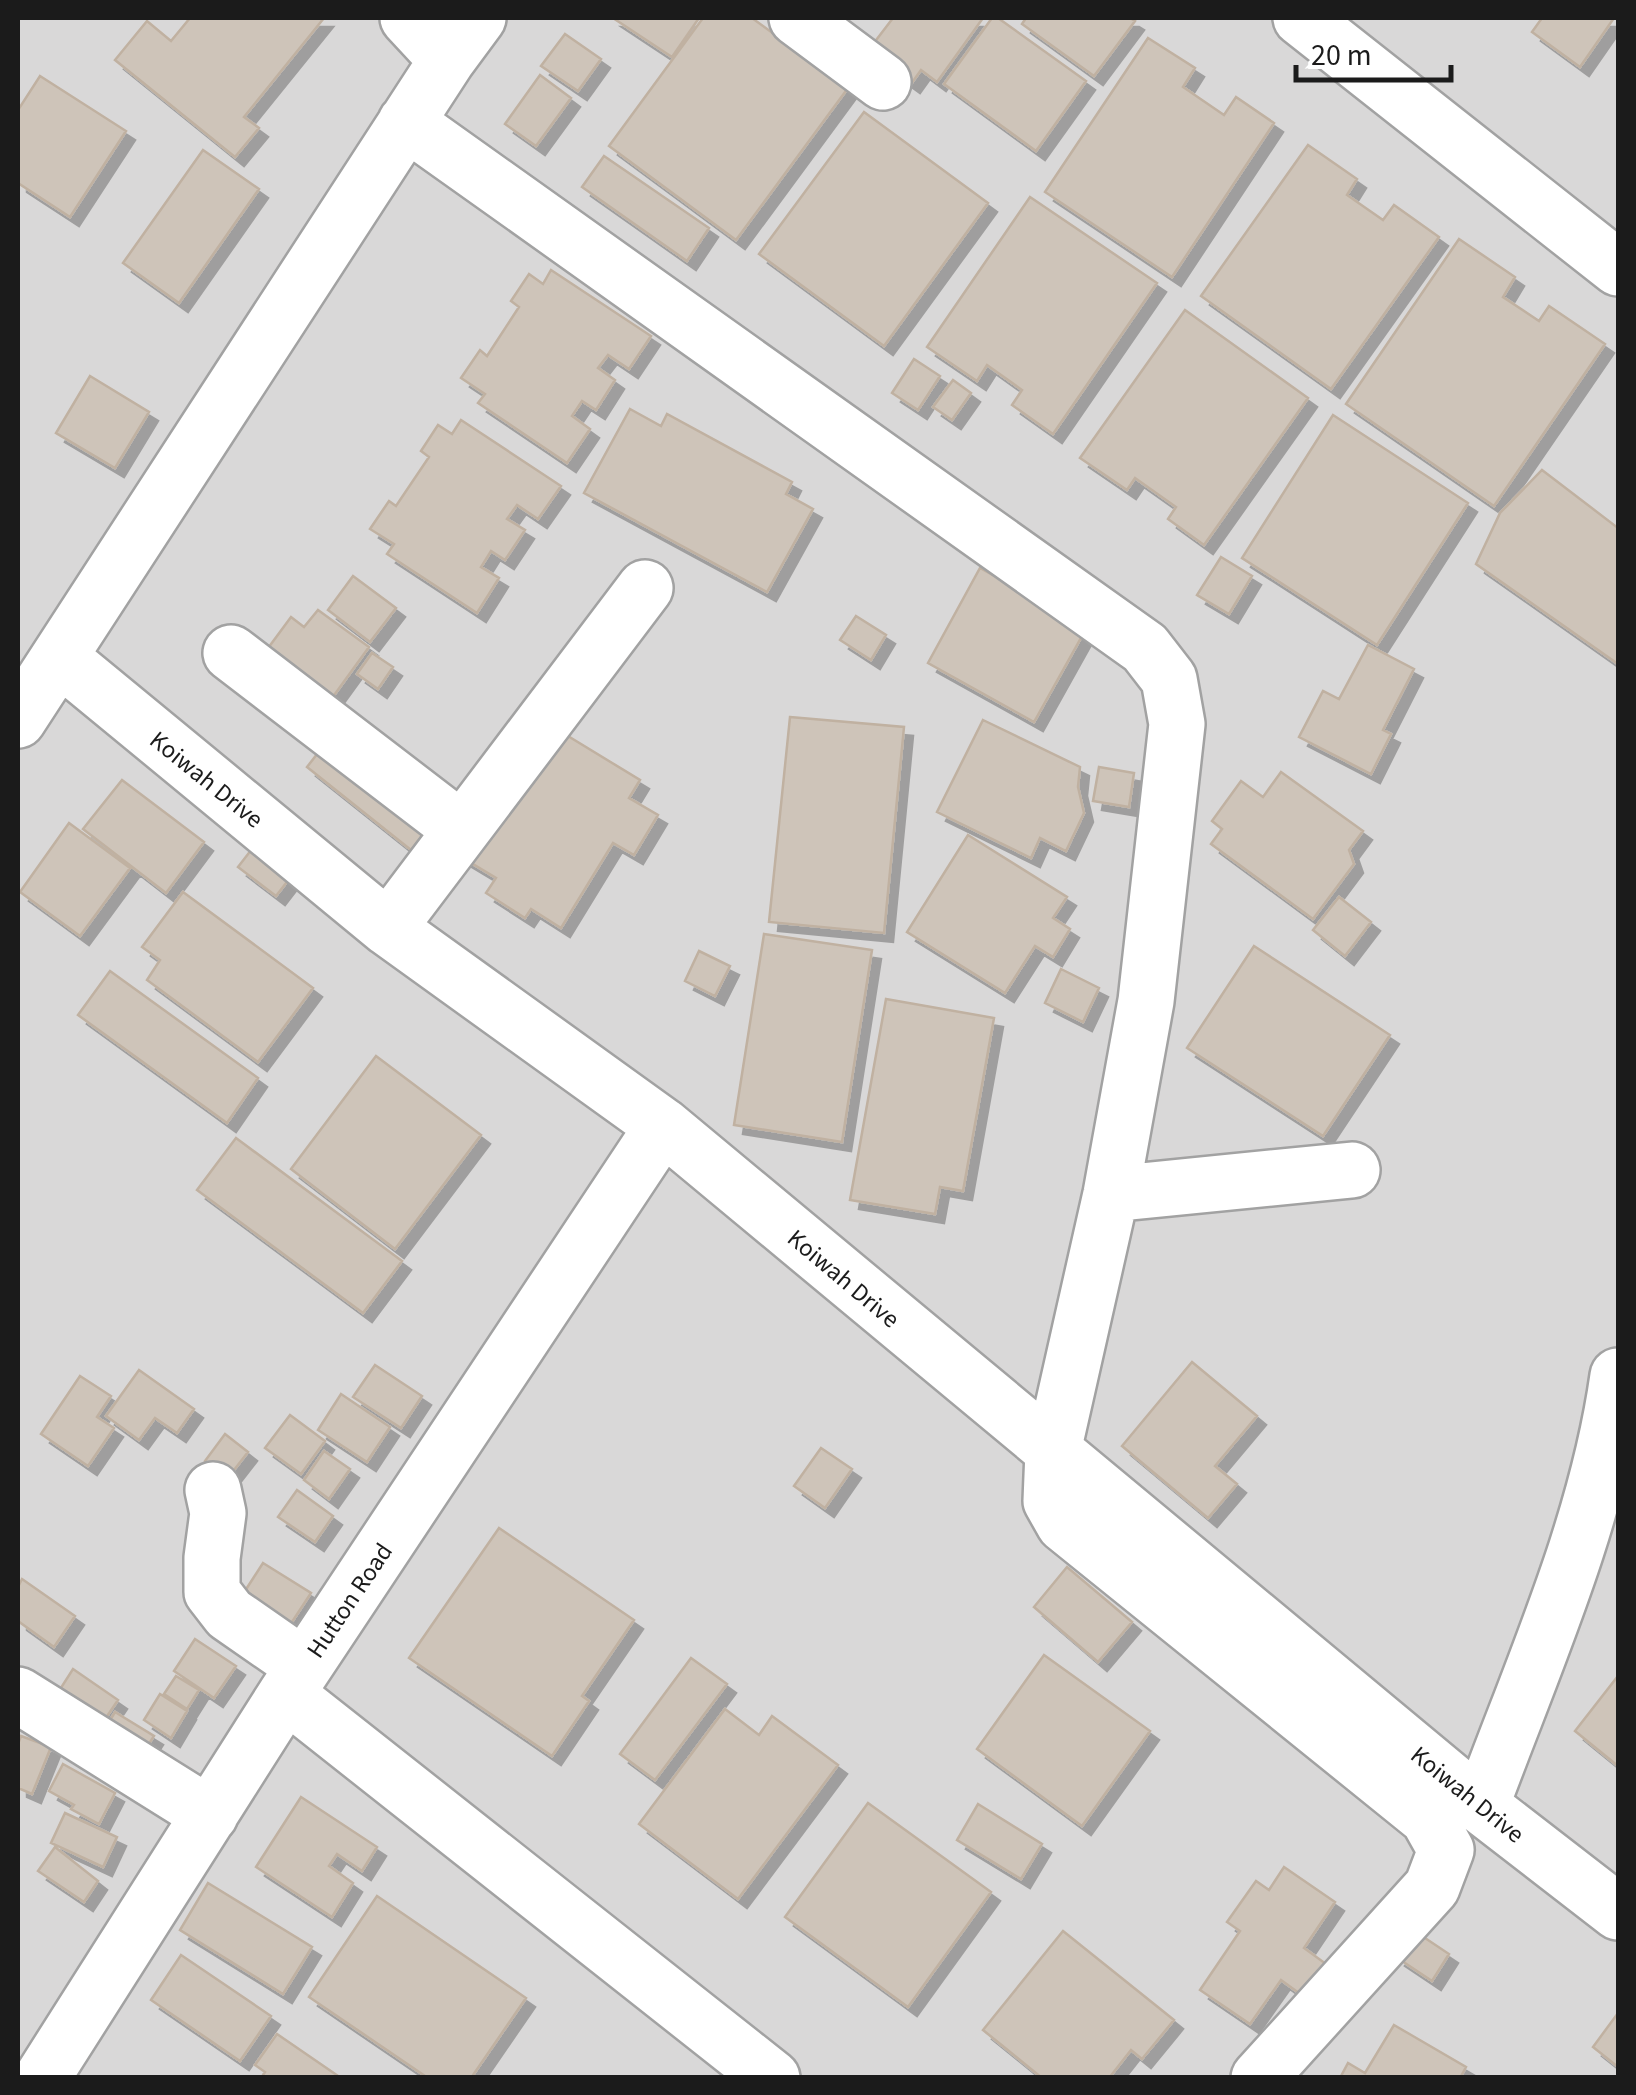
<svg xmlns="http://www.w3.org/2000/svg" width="1636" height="2095" font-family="'Source Sans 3',sans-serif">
	<defs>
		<filter id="shadow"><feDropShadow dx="9" dy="9" stdDeviation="0" flood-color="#0004"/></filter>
	</defs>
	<rect width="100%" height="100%" fill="#eeeadf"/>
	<!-- residential -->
	<path fill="#d9d8d8" d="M18 18H1618V2077H18Z"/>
	<!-- building -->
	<path fill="#cec4b9" stroke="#c0b1a1" stroke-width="2.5" filter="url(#shadow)" d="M190 18H324L244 117 259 128 235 157 115 60 147 21 171 41Z
		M613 18H699L672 57Z
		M703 18H752L848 88 736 240 609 146Z
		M893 18H983L937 82 921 70 911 84 867 52Z
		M992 18H998L1086 81 1036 151 944 84Z
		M1026 18H1130L1135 21 1094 76 1022 24Z
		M1542 18H1614L1580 67 1532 32Z
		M565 34 601 59 578 91 541 66Z
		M1148 38 1195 68 1183 87 1224 115 1236 97 1274 123 1172 277 1045 192Z
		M540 75 571 98 536 146 505 124Z
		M40 76 126 131 70 217 18 183V110Z
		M864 112 988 203 884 346 759 254Z
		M1308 145 1357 179 1347 195 1383 220 1394 205 1439 237 1331 389 1201 296Z
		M203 150 259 189 179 303 123 263Z
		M604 156 709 228 687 261 582 187Z
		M1030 197 1157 283 1053 434 1012 405 1022 390 987 365 977 381 927 347Z
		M1459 239 1515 277 1503 297 1539 321 1549 306 1605 344 1494 506 1346 404Z
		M551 270 651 336 629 369 608 355 598 368 615 380 596 410 582 401 572 416 590 429 567 463 478 403 485 394 461 378 480 350 487 356 519 307 511 301 529 274 543 284Z
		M1185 310 1308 398 1204 545 1168 519 1176 507 1135 478 1127 490 1080 458Z
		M914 359 940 376 918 410 892 393Z
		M90 376 149 412 115 468 56 433Z
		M953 380 971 393 952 420 933 407Z
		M630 409 661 426 667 414 792 482 786 494 813 509 767 592 584 493Z
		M1333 415 1468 503 1377 645 1242 558Z
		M461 420 561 486 538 519 517 505 507 519 525 530 505 560 491 551 481 567 499 578 477 613 387 554 394 544 370 529 389 501 396 506 429 457 421 451 438 425 452 434Z
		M1542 470 1618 528V664L1476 564 1500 513Z
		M1221 557 1252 576 1229 614 1197 595Z
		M980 568 1087 627 1034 722 928 663Z
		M353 576 396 608 370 642 328 610Z
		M318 610 369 647 319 716 263 655 291 617 304 627Z
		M856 616 886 635 871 660 840 640Z
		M1368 645 1414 669 1383 730 1391 734 1371 774 1299 737 1323 691 1339 699Z
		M372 653 393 667 378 689 357 674Z
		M790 717 904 727 884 933 769 922Z
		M983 720 1080 767 1078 787 1084 813 1066 851 1040 838 1031 858 937 812Z
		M563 733 640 780 629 798 658 815 634 855 613 843 561 928 531 909 525 918 486 893 496 878 463 858 517 768 536 779Z
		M332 735 436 818 411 850 307 767Z
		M1099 767 1134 773 1129 807 1093 801Z
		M1281 772 1363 831 1349 850 1354 864 1313 919 1211 844 1222 829 1212 821 1241 781 1263 797Z
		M122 780 204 842 166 893 83 829Z
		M69 823 130 868 80 936 20 892Z
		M968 835 1067 897 1053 918 1070 929 1053 957 1035 946 1005 993 907 932Z
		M262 836 300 865 276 896 238 867Z
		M183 892 313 988 258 1062 147 980 160 960 142 947Z
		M1339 897 1371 922 1345 956 1313 930Z
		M764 934 872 950 842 1142 734 1125Z
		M1254 946 1390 1035 1323 1136 1187 1048Z
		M699 951 730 966 715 996 685 981Z
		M1061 969 1099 988 1083 1022 1045 1003Z
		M110 971 258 1078 227 1123 78 1015Z
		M886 999 994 1018 963 1191 940 1187 935 1214 850 1200Z
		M376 1056 481 1135 395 1249 291 1169Z
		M236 1138 402 1261 363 1313 197 1190Z
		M1192 1362 1257 1416 1215 1466 1237 1484 1208 1518 1122 1446Z
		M375 1365 422 1396 401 1428 353 1397Z
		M139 1370 194 1409 177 1433 155 1418 139 1440 106 1416Z
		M80 1376 111 1396 97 1417 114 1428 88 1466 41 1434Z
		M341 1394 390 1427 367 1462 318 1430Z
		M290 1415 325 1441 301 1474 265 1448Z
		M225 1434 248 1452 227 1479 205 1461Z
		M821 1448 852 1469 825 1508 794 1486Z
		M324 1451 350 1469 329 1499 304 1480Z
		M297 1490 333 1516 315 1542 278 1517Z
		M499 1528 634 1620 582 1696 589 1701 552 1756 409 1658Z
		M263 1563 311 1593 290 1625 243 1594Z
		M1067 1567 1132 1622 1098 1662 1034 1607Z
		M22 1579 75 1616 54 1647 18 1621V1587Z
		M195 1639 236 1666 214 1698 174 1671Z
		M1044 1655 1150 1731 1082 1826 977 1749Z
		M691 1658 727 1684 655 1780 620 1754Z
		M73 1669 118 1700 93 1737 48 1708Z
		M176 1676 199 1690 187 1709 164 1694Z
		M1618 1676V1766L1575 1731Z
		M160 1694 187 1711 171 1738 144 1720Z
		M725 1709 759 1735 772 1716 838 1765 738 1899 639 1824Z
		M115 1712 154 1736 137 1762 99 1739Z
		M21 1736 51 1747 32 1794 18 1788V1744Z
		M63 1764 115 1793 99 1824 71 1809 74 1805 49 1791Z
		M301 1797 377 1847 362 1871 337 1854 329 1866 353 1883 332 1917 256 1867Z
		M868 1803 991 1892 908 2007 785 1917Z
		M978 1804 1042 1844 1021 1879 957 1840Z
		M65 1813 117 1837 103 1867 51 1843Z
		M55 1847 98 1881 84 1902 38 1871Z
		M1284 1867 1335 1902 1304 1948 1326 1964 1303 1996 1281 1980 1250 2024 1200 1990 1240 1931 1227 1922 1256 1881 1269 1890Z
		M208 1883 312 1947 283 1994 180 1930Z
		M377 1896 526 1998 471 2078H428L309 1997Z
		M1413 1930 1449 1954 1432 1981 1396 1957Z
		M1063 1931 1174 2020 1142 2059 1131 2050 1109 2078H1042L983 2030Z
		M181 1955 271 2016 240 2061 151 2000Z
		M1618 2013V2067L1593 2047Z
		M1394 2025 1466 2067 1460 2078H1340L1348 2063 1365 2073Z
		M277 2034 341 2078H261L265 2072 255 2065Z"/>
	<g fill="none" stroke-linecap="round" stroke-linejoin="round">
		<defs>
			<path id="minor" d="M408 18 447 60
				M797 18 883 82
				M1301 18 1618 268
				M406 122 1145 648 1169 679 1177 724 1146 1001 1111 1194 1053 1451 1051 1501 1064 1524 1428 1818 1446 1850 1432 1887 1259 2078
				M231 653 462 830
				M59 657 388 928 663 1126 1481 1806 1618 1912
				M18 720 447 60 478 18
				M388 928 645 588
				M1111 1194 1352 1170
				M213 1490 218 1513 212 1558V1592L229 1614 304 1666
				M286 1694 772 2078
				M18 1695 210 1815
				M1481 1806C1533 1665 1597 1525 1618 1376
				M42 2078 286 1694 663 1126"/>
		</defs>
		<!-- minor casing -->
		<use href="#minor" stroke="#a2a2a2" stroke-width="60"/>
		<!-- minor -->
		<use href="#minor" stroke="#fff" stroke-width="55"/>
	</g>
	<g text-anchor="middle" stroke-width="8" stroke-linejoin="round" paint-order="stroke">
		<!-- street labels -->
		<g font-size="25" fill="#1b1b1b" stroke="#fff">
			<text transform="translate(207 779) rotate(39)" y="9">Koiwah Drive</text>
			<text transform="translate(844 1278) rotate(40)" y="9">Koiwah Drive</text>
			<text transform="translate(349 1600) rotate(-56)" y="9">Hutton Road</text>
			<text transform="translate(1468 1794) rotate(39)" y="9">Koiwah Drive</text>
		</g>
	</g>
	<!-- border -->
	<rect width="1636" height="2095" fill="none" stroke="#1b1b1b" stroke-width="40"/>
	<!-- scale -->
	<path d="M1296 65v15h155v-15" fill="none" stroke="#1b1b1b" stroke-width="5"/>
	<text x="1311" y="65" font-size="30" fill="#1b1b1b" stroke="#ffffff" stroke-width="8" paint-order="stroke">20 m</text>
</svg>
